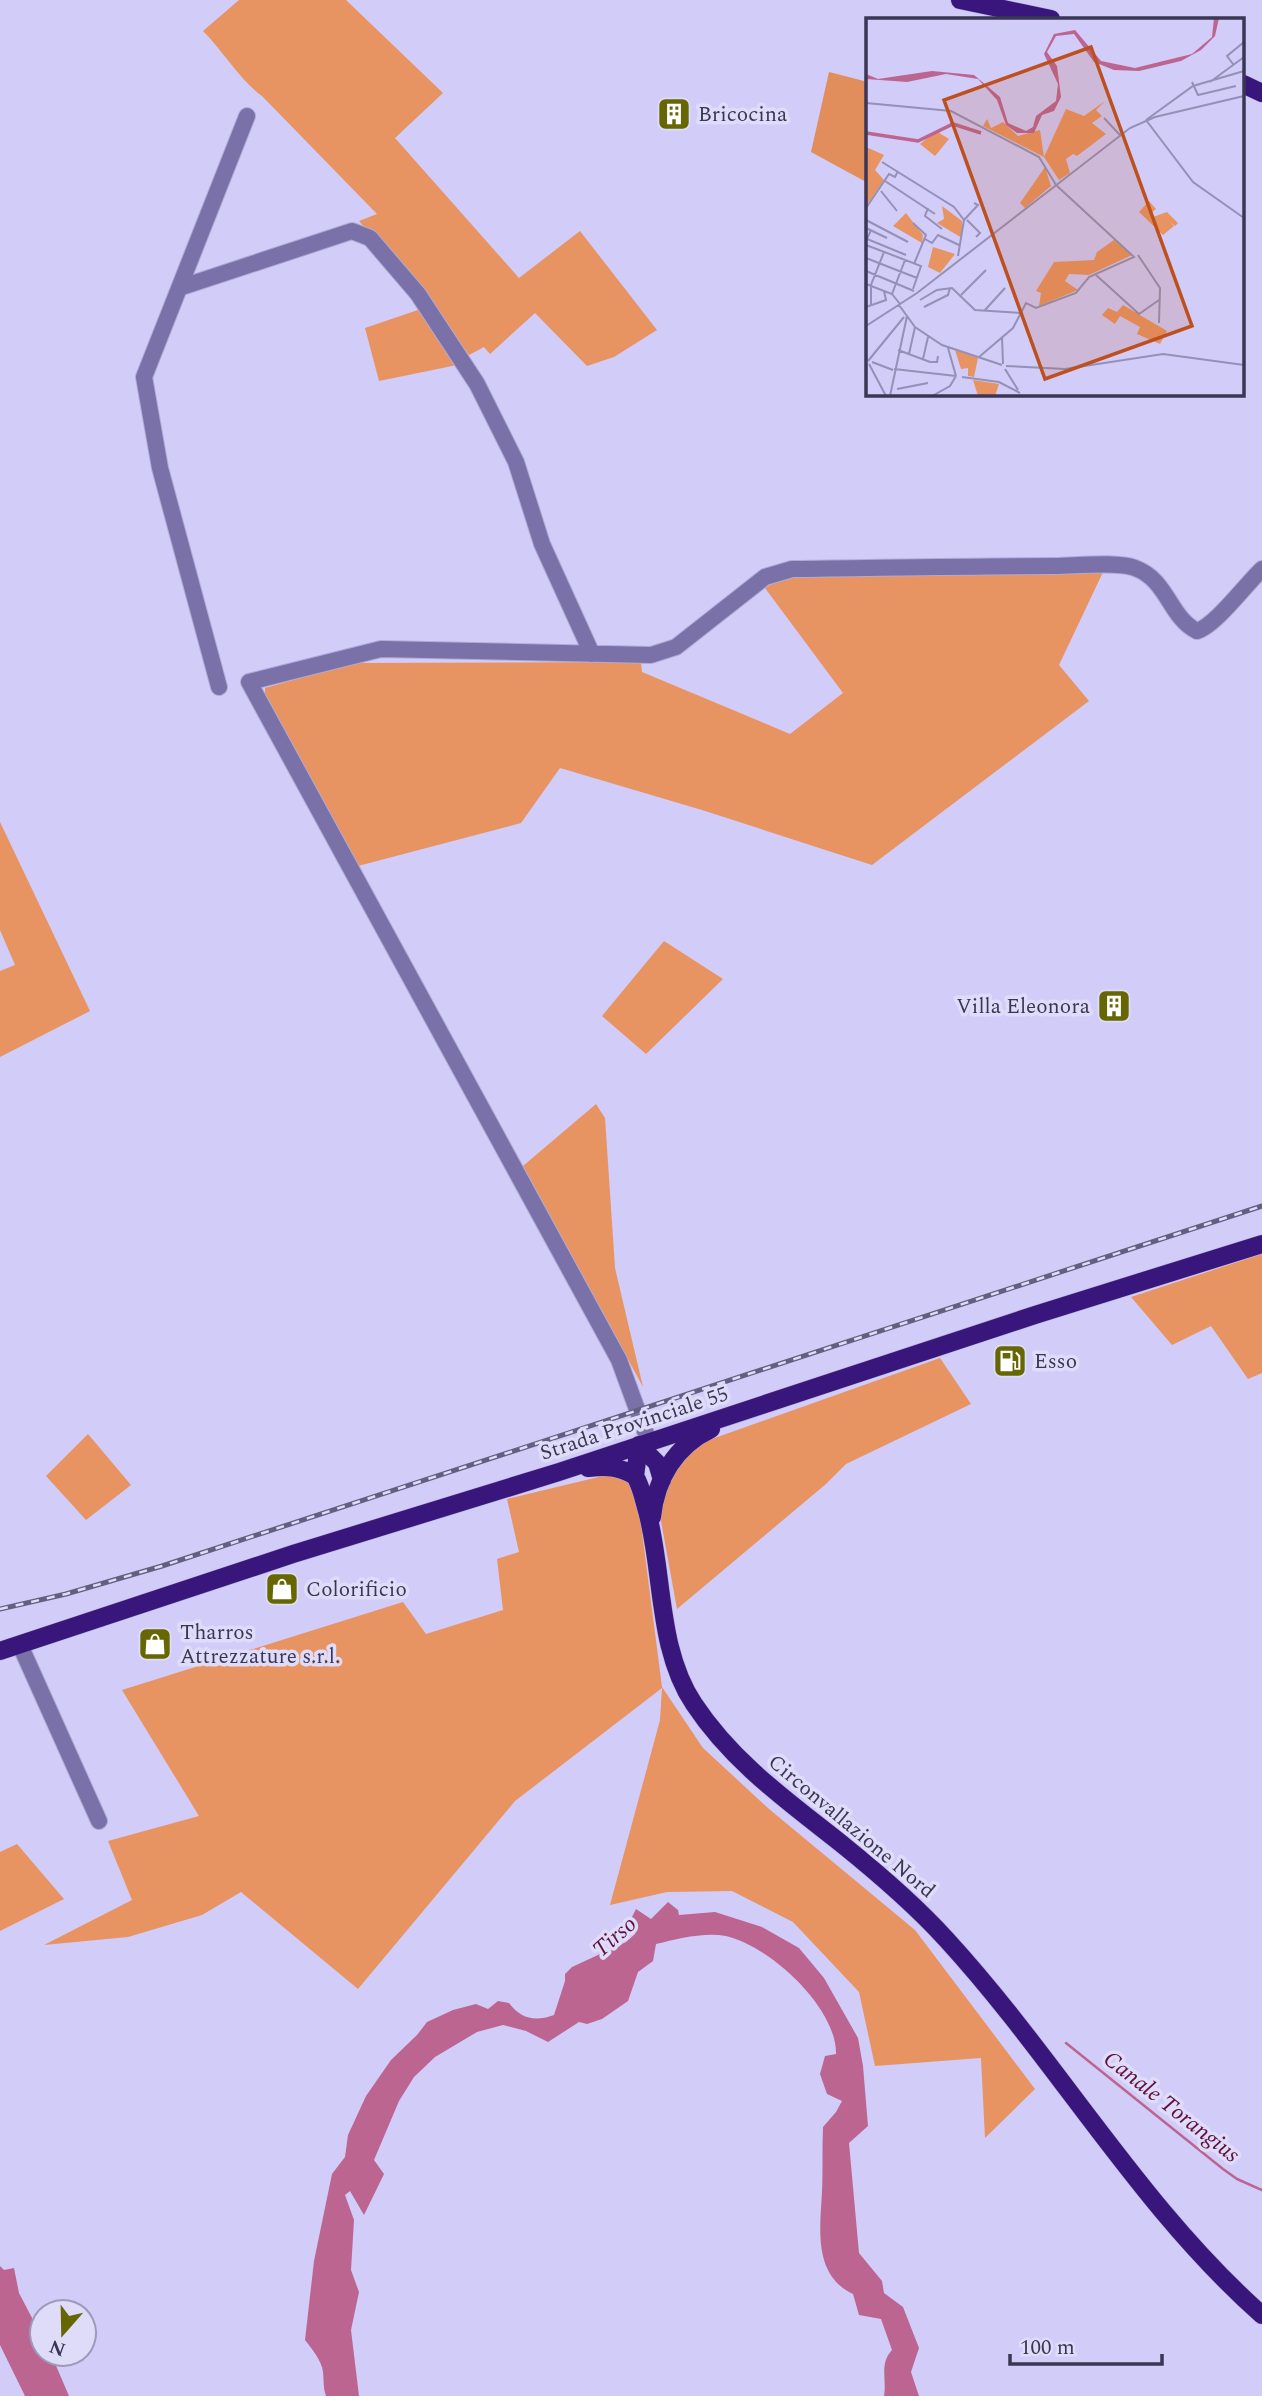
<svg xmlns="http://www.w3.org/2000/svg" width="1262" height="2396" font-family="Spectral,serif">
	<rect width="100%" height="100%" fill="#d1ccf8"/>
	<!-- green -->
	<path fill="#e89362" d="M239 0H346L443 93 395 138 519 278 580 231 657 330 614 357 587 366 535 313 490 354 484 347 469 355 429 302 359 221 377 214 262 96C240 80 223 51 203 31Z
		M418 310 457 365 379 381 365 328Z
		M1104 570 1059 665 1089 701 872 865 702 810 560 768 521 823 358 866 265 702V688L353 663 641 662 642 672 790 734 843 693 765 588 788 573Z
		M0 822 90 1011 0 1057V971L15 965 0 930Z
		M664 941 723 979 646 1054 602 1016Z
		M596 1104 605 1118 615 1268 643 1387 523 1166Z
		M1262 1254V1373L1248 1379 1211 1326 1172 1345 1131 1297Z
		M940 1358 971 1404 846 1464 826 1484 677 1609 659 1510 669 1481 685 1455 709 1440Z
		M88 1434 131 1485 86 1520 46 1476Z
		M611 1474C632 1481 633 1488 639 1509L662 1687 703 1748 769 1809 915 1930 1035 2089 985 2138 981 2058 875 2066 859 1992 793 1922 732 1891 667 1892 610 1905 660 1720 662 1688 515 1801 358 1989 241 1892 202 1915 128 1937 44 1945 132 1900 108 1841 199 1816 122 1690 403 1602 426 1634 503 1610 497 1559 519 1552 507 1499Z
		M17 1844 64 1899 0 1931V1852Z"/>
	<!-- forest -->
	<path fill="#e28e5c" d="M829 72 868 82V183L811 152Z"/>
	<!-- water -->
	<path fill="#bc6590" d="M668 1902 678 1910 679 1915 715 1912 762 1927 799 1948 824 1978 858 2038 863 2066 868 2126 849 2143 859 2253 882 2281 884 2293 903 2307 919 2348 911 2372 919 2396H884C887 2379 879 2364 892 2350L881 2319 859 2315 853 2294C813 2275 820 2229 822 2192 823 2171 822 2149 823 2127L836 2112 842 2101 827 2094 820 2074 825 2056 836 2054C837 2008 770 1946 726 1936 703 1932 678 1939 656 1944L653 1961 638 1972 628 2001 602 2019 587 2024 579 2022 548 2042 526 2031 503 2025 477 2032 435 2057 414 2077 399 2101 374 2160 384 2174 364 2215 350 2191 345 2195 354 2220 351 2270 359 2292 351 2330 359 2396H326C323 2387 324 2381 323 2372 322 2361 312 2349 305 2340L314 2261 332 2174 345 2157 348 2135 366 2096 391 2060 417 2035 427 2022 453 2010 476 2004 488 2009 498 2001 509 2003C521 2019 535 2022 554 2015L565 1981V1974L572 1967 626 1942 635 1934 630 1921 636 1909 651 1919Z
		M0 2266 4 2270 14 2268 19 2293 42 2337V2354H51L69 2396H25L0 2345Z"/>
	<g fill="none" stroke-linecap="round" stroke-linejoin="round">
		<!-- stream -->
		<path stroke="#bc6590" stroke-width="2.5" d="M1066 2043 1223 2169 1237 2179 1262 2190"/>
		<defs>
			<path id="minor" d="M179 288 352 231 370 238 418 294 477 384 516 462 542 544 592 654
				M219 687 160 468 144 377 247 116
				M649 1442 619 1360 249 682 381 649 651 655 676 647 765 577 792 569C880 568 967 566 1055 566 1074 566 1118 561 1135 568 1168 580 1169 617 1197 631 1215 626 1246 584 1262 569
				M20 1645 99 1821"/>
			<path id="major" d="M960 0 1051 19
				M1243 84 1262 93
				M639 1445 635 1476C642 1488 643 1498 647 1511 664 1574 657 1649 694 1704 733 1763 789 1802 843 1845 879 1874 915 1905 946 1939 1057 2060 1139 2206 1262 2315
				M639 1445 657 1463 662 1480
				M588 1468C606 1466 619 1466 635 1476
				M652 1517C656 1479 675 1446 711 1429
				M0 1651 293 1554 559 1472 1035 1315 1262 1244"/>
		</defs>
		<!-- minor casing -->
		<use href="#minor" stroke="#b0abd4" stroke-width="18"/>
		<!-- major casing -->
		<use href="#major" stroke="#b0abd4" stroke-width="19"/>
		<!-- minor -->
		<use href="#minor" stroke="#7971a7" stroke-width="16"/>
		<!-- major -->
		<use href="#major" stroke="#39167b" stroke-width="18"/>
		<defs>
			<path id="rail" d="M0 1609 66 1594 162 1566 1262 1206"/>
		</defs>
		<!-- rail casing -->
		<use href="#rail" stroke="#645f81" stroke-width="5"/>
		<!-- rail -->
		<use href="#rail" stroke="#dfdcf9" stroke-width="2.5" stroke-dasharray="8" stroke-linecap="butt"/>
	</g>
	<!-- icons -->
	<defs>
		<symbol id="building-square" viewBox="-11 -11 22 22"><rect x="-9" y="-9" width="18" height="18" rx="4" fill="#666703" stroke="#dfdcf9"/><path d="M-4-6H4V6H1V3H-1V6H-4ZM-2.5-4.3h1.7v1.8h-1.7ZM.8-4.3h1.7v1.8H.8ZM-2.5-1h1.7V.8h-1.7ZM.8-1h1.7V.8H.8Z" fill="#fff"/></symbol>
		<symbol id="fuel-square" viewBox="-11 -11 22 22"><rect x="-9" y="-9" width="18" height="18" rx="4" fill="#666703" stroke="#dfdcf9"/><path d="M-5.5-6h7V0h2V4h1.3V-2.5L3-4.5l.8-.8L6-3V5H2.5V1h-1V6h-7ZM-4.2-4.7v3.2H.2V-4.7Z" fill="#fff"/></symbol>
		<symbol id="shop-square" viewBox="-11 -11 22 22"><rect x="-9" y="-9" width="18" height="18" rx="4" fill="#666703" stroke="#dfdcf9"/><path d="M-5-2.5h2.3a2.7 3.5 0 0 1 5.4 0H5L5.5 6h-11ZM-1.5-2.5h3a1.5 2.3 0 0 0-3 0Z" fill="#fff"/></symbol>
	</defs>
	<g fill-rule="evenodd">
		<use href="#building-square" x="655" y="95" width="38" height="38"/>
		<use href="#building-square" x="1095" y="987" width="38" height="38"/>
		<use href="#fuel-square" x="991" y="1342" width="38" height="38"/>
		<use href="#shop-square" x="263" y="1570" width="38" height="38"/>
		<use href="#shop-square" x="136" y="1625" width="38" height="38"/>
	</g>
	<g text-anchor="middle" stroke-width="7" stroke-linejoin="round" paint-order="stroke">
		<!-- poi labels -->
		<g font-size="21" fill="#3b3654" stroke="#dfdcf9" text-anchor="start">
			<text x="698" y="121">Bricocina</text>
			<text x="1090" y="1013" text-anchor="end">Villa Eleonora</text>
			<text x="1034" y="1368">Esso</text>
			<text x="306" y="1596">Colorificio</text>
			<text x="180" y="1639">Tharros<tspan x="180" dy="24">Attrezzature s.r.l.</tspan></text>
		</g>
		<!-- street labels -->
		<g font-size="21" fill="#3b3654" stroke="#dfdcf9">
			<text transform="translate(634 1423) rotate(-18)" y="7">Strada Provinciale 55</text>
			<text transform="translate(852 1826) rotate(40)" y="7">Circonvallazione Nord</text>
		</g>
		<!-- water labels -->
		<g font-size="23" font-style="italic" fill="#60103f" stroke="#dfdcf9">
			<text transform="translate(614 1936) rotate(-41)" y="8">Tirso</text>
			<text transform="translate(1172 2106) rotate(38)" y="8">Canale Torangius</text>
		</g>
	</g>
	<!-- overview -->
	<g transform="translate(866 18)">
		<rect width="378" height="378" fill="#d1ccf8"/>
		<path d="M239 83 230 92 236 98 226 105 240 116 211 138 207 136 200 141 204 155 193 162 178 139 117 108 121 101 125 110 137 104 152 118 174 112 178 139 200 91 218 98ZM70 113 83 121 69 138 54 126ZM0 129 18 137 9 152 18 162 0 188ZM179 149 185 168 159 190 154 185ZM283 183 290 191 284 196 287 199 301 194 312 205 309 208 304 204 308 208 297 217 273 194ZM76 188 96 203V220L71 205 78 201ZM40 195 57 217 56 225 27 208ZM248 222 266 237 223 257 203 256 199 263 212 272 173 288 175 275 170 273 188 244 228 242 231 234ZM67 229 89 236 74 255 62 249ZM257 287 301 313 294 326 271 316 274 309 254 298 249 306 236 297 242 290 251 294ZM89 332 112 340 108 359 102 358V350L95 351ZM107 362 133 366 129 378H112Z" fill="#e89362"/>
		<path d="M348 0H353L349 18 335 32 315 43 273 53 248 52 228 44 208 16 190 18 181 34 191 48 195 79 188 93 176 97 168 115H151L140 107 131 82 112 61 80 56 41 64 0 61V56L12 61 66 53 108 57 134 79 142 105 160 113 167 109 170 98 190 83 192 66 178 36 188 16 209 12 235 43 269 50 326 36 346 19Z" fill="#bc6590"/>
		<path fill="none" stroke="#bc6590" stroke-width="3.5" d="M0 115 52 123 87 106 115 115"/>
		<path fill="none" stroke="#9590b6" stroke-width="2" d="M367 46 361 38 378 24M326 64 332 77 370 68M344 64 378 39M0 85 85 93 173 139 190 167M238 100 254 117M280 102 327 164 378 200M280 102 327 68 378 53M16 144 88 189 98 202M19 163 69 196M15 173 31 193M0 190 23 156 29 159 32 153M62 190 59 198 76 211M0 202 42 224M98 202 112 187 108 185M101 202 114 215 110 219M47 205 60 217 48 246M0 210 21 220M5 212 1 221 40 237M59 221 66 225 72 217 93 227M0 227 55 248 47 271M272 237 294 270 293 305M92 238 98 202M0 240 51 260M0 253 48 273M230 257 273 296 293 282M0 266 26 276 34 286M26 276 39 242M95 277 120 252M54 282 71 272 86 270 109 292 155 295M5 287V267L18 234M33 287 49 309 76 327 136 347M0 289 20 282 18 273M58 289 82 277 84 270M119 292 139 270M0 308 51 275 264 110 289 99 378 78M136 319 137 346M82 330 90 358M32 332 64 344H71L72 338M43 336 49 309M113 339 147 310 160 285 170 290 210 275 223 259 268 239 190 167M57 341 62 319M2 343 38 299M6 344 27 352M3 346 20 378M140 348 199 351 297 336 378 347M28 351 90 358M139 351 152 372M96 359 133 364 154 375M31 371 62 365M24 378 41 298M66 378 84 368 90 358"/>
		<path fill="#bd501e" fill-opacity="0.15" stroke="#bd501e" stroke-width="3.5" d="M225 29 326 308 179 361 78 82Z"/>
		<rect width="378" height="378" fill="none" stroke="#3b3654" stroke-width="3.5"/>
	</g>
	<!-- north arrow -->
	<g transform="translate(63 2333) rotate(200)"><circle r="33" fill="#dfdcf9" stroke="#9d9ab7" stroke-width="2"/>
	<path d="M0-5L12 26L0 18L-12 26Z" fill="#666703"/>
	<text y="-10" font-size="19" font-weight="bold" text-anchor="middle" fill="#3b3654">N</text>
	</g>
	<!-- scale -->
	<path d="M1010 2354v10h152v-10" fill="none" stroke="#3b3654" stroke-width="3.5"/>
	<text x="1020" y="2354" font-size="21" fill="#3b3654" stroke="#dfdcf9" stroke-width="5" paint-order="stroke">100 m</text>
</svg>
